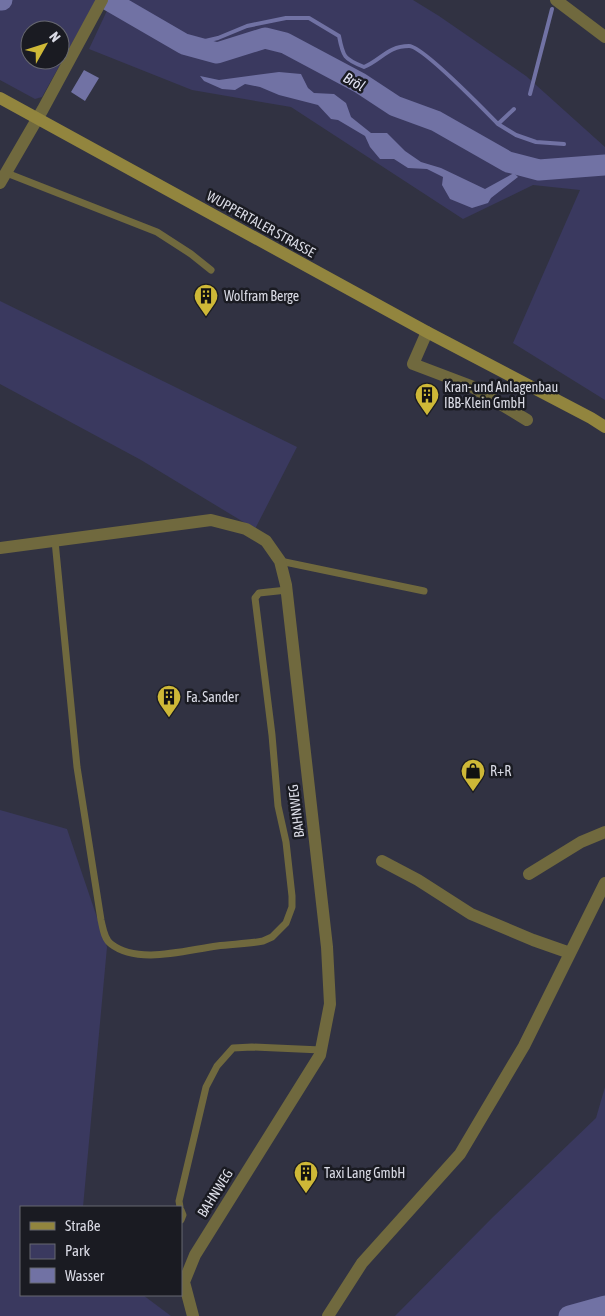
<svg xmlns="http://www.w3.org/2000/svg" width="605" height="1316" font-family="'Asap Condensed',sans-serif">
	<rect width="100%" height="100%" fill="#313242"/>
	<!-- green -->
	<path fill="#3a395f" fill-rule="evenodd" d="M0 0H96L42 97 35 99 0 80ZM30 30H60V60H30Z
		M112 0H413L439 16 526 76 605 147V400L513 343 580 190 533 185 463 219 291 107 192 90 89 49Z
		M0 301 297 447 255 529 141 460 0 384Z
		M0 810 67 829 107 947 83 1207H21V1295H143L171 1316H0Z
		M605 1087V1316H395L493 1217 596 1118Z"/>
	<!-- water -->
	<path fill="#7172a4" d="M84 70 99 78 85 101 71 92Z
		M279 72 301 74 308 88 314 93 334 94 346 103 351 117 371 133H387L405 151 421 162 441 168 485 189 514 173 518 177 491 198 488 203 472 208 450 199 442 185 443 177 427 169 408 168 394 159H380L370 147 365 136 338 120 331 119 318 105 279 95 260 87 245 84 235 90 222 89 204 81 200 76 219 80Z"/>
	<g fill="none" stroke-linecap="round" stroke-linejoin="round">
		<!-- stream -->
		<path stroke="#7172a4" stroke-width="4" d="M188 45 218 38 247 26 286 18H309L339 36C343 57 344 59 364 67 381 60 388 46 409 46 423 46 485 111 498 124L514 109
			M530 94 552 9
			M498 124 516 135 536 142 564 144"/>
		<!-- river -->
		<path stroke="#7172a4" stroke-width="21" d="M0 0H2
			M108 0 184 44 217 53 265 38 285 43 360 83 395 106 436 121 508 162 539 170 605 165
			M569 1316 605 1306"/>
		<!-- service -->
		<path stroke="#70693e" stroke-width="7" d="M4 172 157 232 191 254 211 270
			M55 541 77 767 101 920C103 928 104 939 111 944 138 965 186 950 217 946 232 944 248 944 263 941L272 937 286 923 292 907V896L286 842 278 806 272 735 255 598 259 593 287 590
			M280 561 424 591
			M180 1207 179 1201 206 1087 217 1066 233 1048 252 1047 321 1050
			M181 1210 183 1215 181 1220"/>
		<!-- minor -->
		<path stroke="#70693e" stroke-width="12" d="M556 0 605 37
			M0 183 43 109 102 0
			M427 332 413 364 471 386 527 420
			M0 548 211 520 246 529 266 541 280 561 286 585 327 947 330 1004 320 1055 195 1255 184 1282 193 1316
			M382 861 418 880 471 914 533 940 570 953
			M529 874 581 842 605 832
			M328 1316 362 1263 460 1154 524 1046 605 883"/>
		<!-- secondary -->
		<path stroke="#92853e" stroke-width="12" d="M0 98 427 332 591 418 605 427"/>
	</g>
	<!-- icons -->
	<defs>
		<symbol id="building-pin" viewBox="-11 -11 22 30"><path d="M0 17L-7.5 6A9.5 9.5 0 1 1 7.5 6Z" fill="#ceb837" stroke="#1a1b22"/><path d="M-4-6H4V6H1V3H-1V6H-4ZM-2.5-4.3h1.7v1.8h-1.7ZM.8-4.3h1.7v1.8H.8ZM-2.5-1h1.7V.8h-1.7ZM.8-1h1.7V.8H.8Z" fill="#111"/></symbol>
		<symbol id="shop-pin" viewBox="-11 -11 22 30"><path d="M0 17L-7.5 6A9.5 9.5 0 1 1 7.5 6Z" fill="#ceb837" stroke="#1a1b22"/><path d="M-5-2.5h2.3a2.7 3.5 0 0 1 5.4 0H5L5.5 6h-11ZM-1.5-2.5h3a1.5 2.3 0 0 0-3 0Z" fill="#111"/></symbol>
	</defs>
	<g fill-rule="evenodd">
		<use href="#building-pin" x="192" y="282" width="28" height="38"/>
		<use href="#building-pin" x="413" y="381" width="28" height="38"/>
		<use href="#building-pin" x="155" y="683" width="28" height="38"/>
		<use href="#shop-pin" x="459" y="757" width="28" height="38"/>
		<use href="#building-pin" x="292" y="1159" width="28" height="38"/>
	</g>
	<g text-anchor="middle" stroke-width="5" stroke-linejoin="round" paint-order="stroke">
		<!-- street labels -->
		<g font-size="14" fill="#dadbe5" stroke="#1a1b22">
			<text transform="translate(261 224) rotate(29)" y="5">WUPPERTALER STRASSE</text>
			<text transform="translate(296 811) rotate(-97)" y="5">BAHNWEG</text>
			<text transform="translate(215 1193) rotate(-58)" y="5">BAHNWEG</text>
		</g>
		<!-- poi labels -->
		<g font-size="14" fill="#dadbe5" stroke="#1a1b22" text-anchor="start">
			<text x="224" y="301">Wolfram Berge</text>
			<text x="444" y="392">Kran- und Anlagenbau<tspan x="444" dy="16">IBB-Klein GmbH</tspan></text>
			<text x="186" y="702">Fa. Sander</text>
			<text x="490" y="776">R+R</text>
			<text x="324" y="1178">Taxi Lang GmbH</text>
		</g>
		<!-- water labels -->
		<g font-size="15" font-style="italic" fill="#e1e2f2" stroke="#1a1b22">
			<text transform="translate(354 82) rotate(30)" y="5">Bröl</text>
		</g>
	</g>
	<!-- legend -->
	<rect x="20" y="1206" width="162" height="90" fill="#1a1b22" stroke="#676870"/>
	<rect x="30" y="1222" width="25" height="8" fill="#92853e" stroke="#676870"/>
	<text x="65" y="1231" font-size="15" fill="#dadbe5">Straße</text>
	<rect x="30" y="1244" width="25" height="15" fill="#3a395f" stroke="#676870"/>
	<text x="65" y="1256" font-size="15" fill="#dadbe5">Park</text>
	<rect x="30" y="1268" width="25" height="15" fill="#7172a4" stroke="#676870"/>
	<text x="65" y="1281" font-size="15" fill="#dadbe5">Wasser</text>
	<!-- north arrow -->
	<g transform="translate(45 45) rotate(51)"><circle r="24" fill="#1a1b22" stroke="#676870"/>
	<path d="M0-4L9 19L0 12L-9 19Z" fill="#ceb837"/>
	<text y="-8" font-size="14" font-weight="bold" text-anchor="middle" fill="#dadbe5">N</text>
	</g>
</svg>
